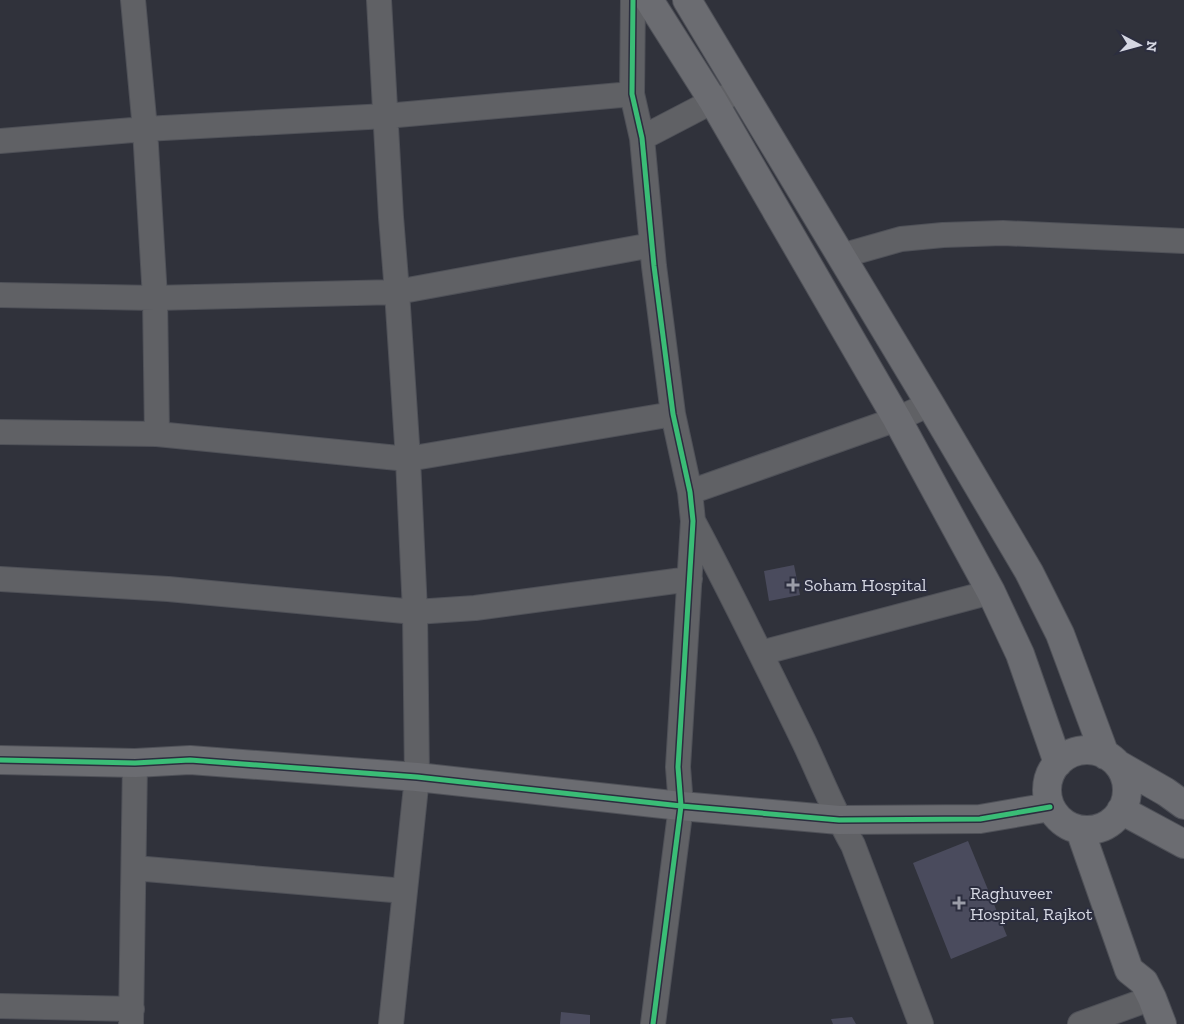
<svg xmlns="http://www.w3.org/2000/svg" width="1184" height="1024" font-family="'Zilla Slab',serif">
	<rect width="100%" height="100%" fill="#30323b"/>
	<!-- building -->
	<path fill="#4a4b5d" d="M794 565 800 595 769 601 764 571Z
		M968 841 1007 936 951 959 913 863Z
		M561 1012 590 1015V1024H560Z
		M852 1017 856 1024H833L831 1019Z"/>
	<g fill="none" stroke-linecap="round" stroke-linejoin="round">
		<defs>
			<path id="street" d="M133 0 145 129 155 298 157 434
				M379 0 391 217 397 292 408 459 415 612 417 777 391 1024
				M633 0 632 94 642 138 654 266 673 414 690 492 693 521 678 767 681 806 653 1024
				M642 138 713 101 742 91
				M0 141 145 129 386 116 632 94
				M841 256 901 239 943 235 1003 233 1184 241
				M0 295 155 298 397 292 652 245
				M0 432 157 434 408 459 673 414
				M690 492 897 419 930 404
				M693 521C732 594 768 668 804 742 820 776 834 812 853 845L921 1024
				M0 579 168 589 415 612 475 608 690 579
				M761 653 991 592
				M134 868 405 891
				M0 1006 132 1009
				M131 1024 135 763
				M1080 1024 1152 998"/>
			<path id="secondary" d="M649 0 713 101 897 419 991 592 1020 654 1058 763
				M687 0 930 404 1029 572 1060 634 1105 755
				M1047 790a40 40 0 1 1 80 0a40 40 0 1 1-80 0Z
				M0 760 135 763 190 760 417 777 681 806 839 820 980 819 1050 807
				M1119 765 1166 792 1184 805
				M1121 810 1184 844
				M1080 830 1129 970 1144 982 1152 998 1162 1024"/>
		</defs>
		<!-- street casing -->
		<use href="#street" stroke="#4f5158" stroke-width="26"/>
		<!-- secondary casing -->
		<use href="#secondary" stroke="#4f5158" stroke-width="30"/>
		<!-- street -->
		<use href="#street" stroke="#606165" stroke-width="24"/>
		<!-- secondary -->
		<use href="#secondary" stroke="#6b6c71" stroke-width="28"/>
		<defs>
			<path id="cycleway" d="M633 0 632 94 642 138 654 266 673 414 690 492 693 521 678 767 681 806 653 1024
				M0 760 135 763 190 760 417 777 681 806 839 820 980 819 1050 807"/>
		</defs>
		<!-- cycleway casing -->
		<use href="#cycleway" stroke="#2c2e3f" stroke-width="8"/>
		<!-- cycleway -->
		<use href="#cycleway" stroke="#3abd76" stroke-width="5"/>
	</g>
	<!-- markers -->
	<g fill="#9b9da8" stroke="#2c2e3f" stroke-width="2">
		<path d="M790.5 577.5h5v5h5v5h-5v5h-5v-5h-5v-5h5z"/>
		<path d="M956.5 895.5h5v5h5v5h-5v5h-5v-5h-5v-5h5z"/>
	</g>
	<g text-anchor="middle" stroke-width="4" stroke-linejoin="round" paint-order="stroke">
		<!-- poi labels -->
		<g font-size="18" fill="#d5d7e2" stroke="#2c2e3f" text-anchor="start">
			<text x="804" y="591">Soham Hospital</text>
			<text x="970" y="899">Raghuveer<tspan x="970" dy="21">Hospital, Rajkot</tspan></text>
		</g>
	</g>
	<!-- north arrow -->
	<g transform="translate(1139 45) rotate(96)" stroke="#2c2e3f" stroke-width="4" paint-order="stroke">
	<path d="M0-4L9 19L0 12L-9 19Z" fill="#d5d7e2"/>
	<text y="-8" font-size="14" font-weight="bold" text-anchor="middle" fill="#d5d7e2">N</text>
	</g>
</svg>
